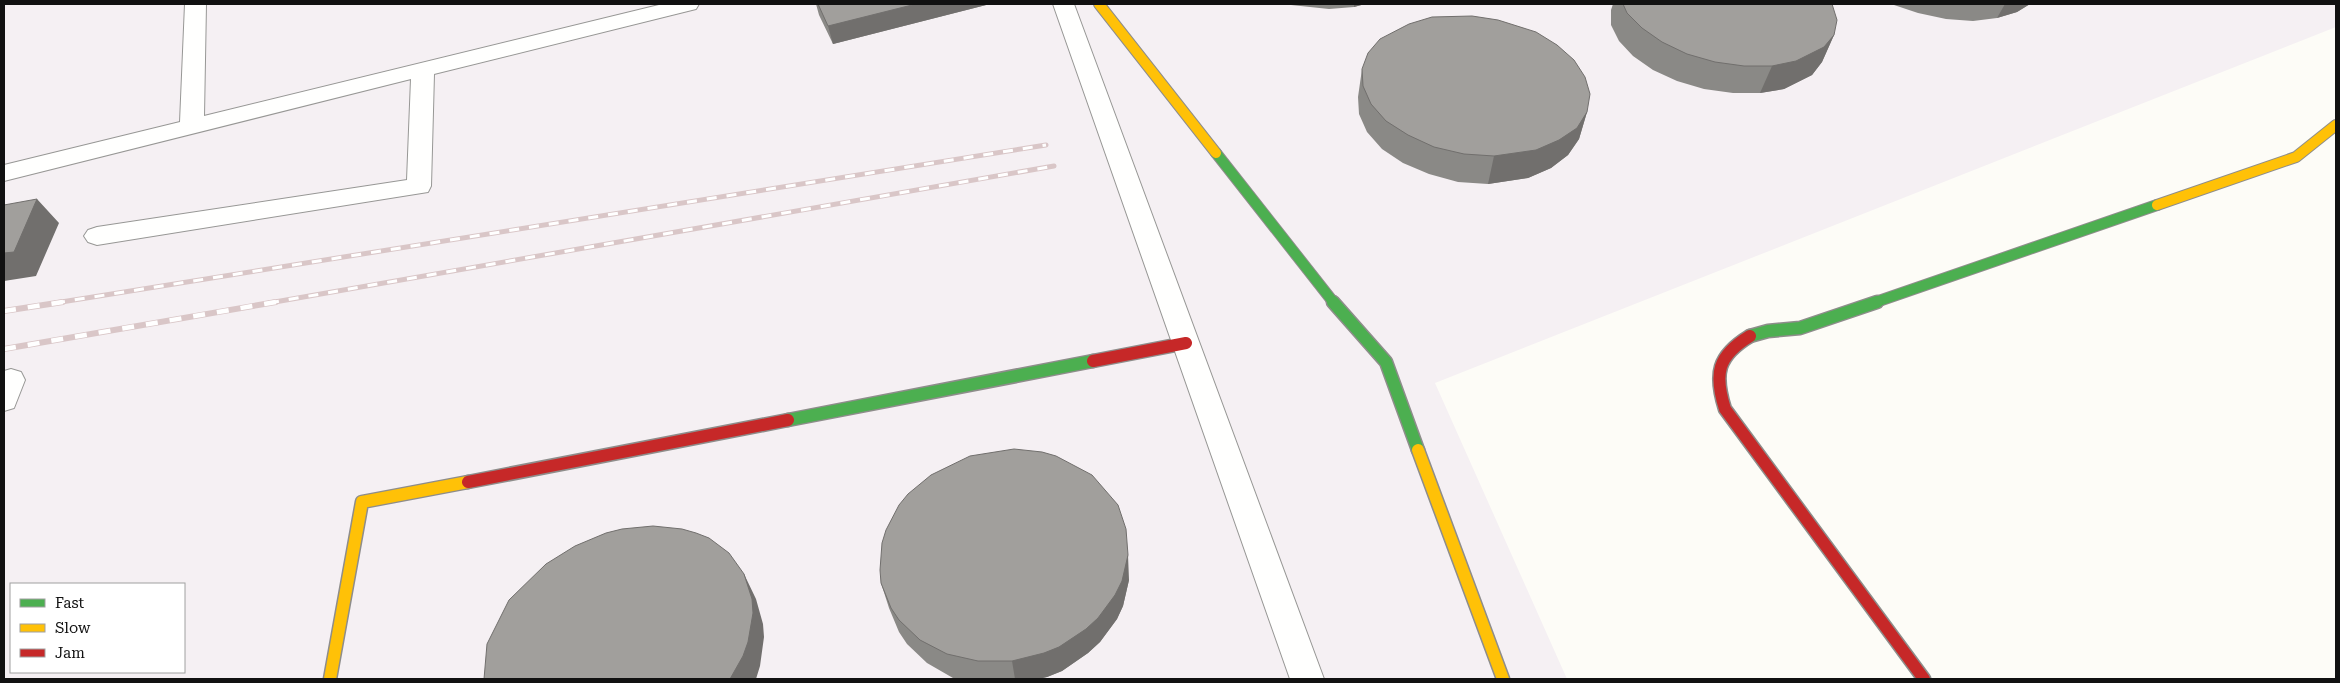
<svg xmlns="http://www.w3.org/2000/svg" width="2340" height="683" font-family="'Roboto Serif',serif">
	<rect width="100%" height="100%" fill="#fdfcf7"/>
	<!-- industrial -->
	<path fill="#f5f0f3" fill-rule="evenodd" d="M4 4H2336V27L1435 383 1567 679H4ZM11 584H184V672H11Z"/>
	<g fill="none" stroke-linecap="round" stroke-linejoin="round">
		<defs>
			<path id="street" d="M185 4H206L204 116 663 4H699L696 9 434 74 431 186 428 192 97 245 88 242 84 236 88 230 97 227 407 180 411 79 4 181V165L180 122Z
				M1053 4H1074L1324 679H1290Z
				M11 369 21 372 25 380 14 408 4 411V371Z"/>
			<path id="fast-far1" d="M1216 153 1334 303
				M1873 303 2157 205"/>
			<path id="fast" d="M1333 302 1386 362 1418 450
				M1750 336 1768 331 1800 328 1877 302
				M788 420 1093 361"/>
			<path id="slow-far1" d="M1099 4 1216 153
				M2157 205 2296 157 2336 125"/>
			<path id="slow" d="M1418 450 1503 679
				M330 679 362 502 468 482"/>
			<path id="jam" d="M1750 336C1717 356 1714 374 1725 409L1924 679
				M1093 361 1186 343
				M468 482 788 420"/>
		</defs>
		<!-- street casing -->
		<use href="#street" stroke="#979795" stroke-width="2"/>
		<!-- fast-far1 casing -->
		<use href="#fast-far1" stroke="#8e8d8b" stroke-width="12"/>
		<!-- fast casing -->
		<use href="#fast" stroke="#8e8d8b" stroke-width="15"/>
		<!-- slow-far1 casing -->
		<use href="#slow-far1" stroke="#8e8d8b" stroke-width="12"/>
		<!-- slow casing -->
		<use href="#slow" stroke="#8e8d8b" stroke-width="15"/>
		<!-- jam casing -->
		<use href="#jam" stroke="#8e8d8b" stroke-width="15"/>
		<!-- street -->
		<use href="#street" fill="#fffffe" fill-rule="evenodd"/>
		<!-- fast-far1 -->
		<use href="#fast-far1" stroke="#4caf50" stroke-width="10"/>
		<!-- fast -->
		<use href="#fast" stroke="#4caf50" stroke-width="12"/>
		<!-- slow-far1 -->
		<use href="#slow-far1" stroke="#ffc107" stroke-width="10"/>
		<!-- slow -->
		<use href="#slow" stroke="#ffc107" stroke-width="12"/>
		<!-- jam -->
		<use href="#jam" stroke="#c62828" stroke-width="12"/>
		<defs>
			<path id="rail-far1" d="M55 303 1046 145
				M269 303 1054 166"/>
			<path id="rail" d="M4 311 63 302
				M4 349 276 302"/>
		</defs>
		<!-- rail-far1 casing -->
		<use href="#rail-far1" stroke="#d9c6c7" stroke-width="5"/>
		<!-- rail casing -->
		<use href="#rail" stroke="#d9c6c7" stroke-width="6"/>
		<!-- rail-far1 -->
		<use href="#rail-far1" stroke="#fff" stroke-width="3" stroke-dasharray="10" stroke-linecap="butt"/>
		<!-- rail -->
		<use href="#rail" stroke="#fff" stroke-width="4.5" stroke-dasharray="12" stroke-linecap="butt"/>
	</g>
	<!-- wall -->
	<path fill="#8a8986" d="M816 4H990L833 44 819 15Z
		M1287 4H1365L1354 7 1329 9 1291 5Z
		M1613 4H1832L1834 35 1822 62 1812 75 1784 89 1760 93H1733L1704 89 1677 81 1653 70 1633 56 1619 41 1611 25V10Z
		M1891 4H2030L2017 12 1997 18 1973 21 1946 19 1918 13Z
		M1362 69 1587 112 1579 139 1568 155 1551 168 1528 178 1488 184 1458 182 1429 174 1403 163 1382 149 1367 132 1359 114 1358 97Z
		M1129 580 1123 606 1117 619 1100 642 1088 653 1062 671 1047 677 1038 679H959L953 678 927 663 907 644 899 632 889 608 881 583Z"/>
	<!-- shaded-wall -->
	<path fill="#716f6d" d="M916 4H990L833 44 828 26Z
		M1354 4H1365L1354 7Z
		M2005 4H2030L2017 12 1997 18Z
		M1834 35 1822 62 1812 75 1784 89 1760 93 1772 66Z
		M1587 112 1579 139 1568 155 1551 168 1528 178 1488 184 1494 156Z
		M37 199 59 223 36 276 4 281V253Z
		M1128 555 1129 580 1123 606 1117 619 1100 642 1088 653 1062 671 1047 677 1038 679H1015L1012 661Z
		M744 574 756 599 763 624 764 637 760 666 756 679H730Z"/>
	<!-- building -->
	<path fill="#a19f9c" stroke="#716f6d" d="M818 4H916L828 26Z
		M1623 4H1832L1837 20 1834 35 1824 47 1796 61 1772 66H1744L1715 62 1687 54 1662 42 1642 28 1627 13Z
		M1472 16 1498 20 1536 32 1557 45 1574 60 1585 77 1590 94 1587 112 1577 128 1559 140 1536 150 1494 156 1464 154 1434 147 1408 135 1386 121 1371 104 1363 86 1362 69 1368 53 1380 39 1409 24 1432 17Z
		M37 199 14 252 4 253V205Z
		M1014 449 1042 452 1056 456 1092 475 1118 505 1126 529 1128 555 1122 581 1115 595 1098 618 1086 629 1059 647 1044 653 1012 661H978L947 654 920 640 899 620 891 608 881 583 880 570 882 543 886 530 899 505 908 494 931 475 970 456Z
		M653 526 682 529 696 533 709 538 729 553 744 574 752 599 753 613 748 642 743 656 730 679H484L487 644 509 600 546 564 575 546 606 533 622 529Z"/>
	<!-- border -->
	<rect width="2340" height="683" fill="none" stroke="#111111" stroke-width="10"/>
	<!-- legend -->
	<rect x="10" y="583" width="175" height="90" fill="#ffffff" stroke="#a0a0a0"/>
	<rect x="20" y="599" width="25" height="8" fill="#4caf50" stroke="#a0a0a0"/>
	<text x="55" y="608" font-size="15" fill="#111111">Fast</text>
	<rect x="20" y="624" width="25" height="8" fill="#ffc107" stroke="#a0a0a0"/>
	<text x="55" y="633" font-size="15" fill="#111111">Slow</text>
	<rect x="20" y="649" width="25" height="8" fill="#c62828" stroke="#a0a0a0"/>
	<text x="55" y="658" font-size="15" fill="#111111">Jam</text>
</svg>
